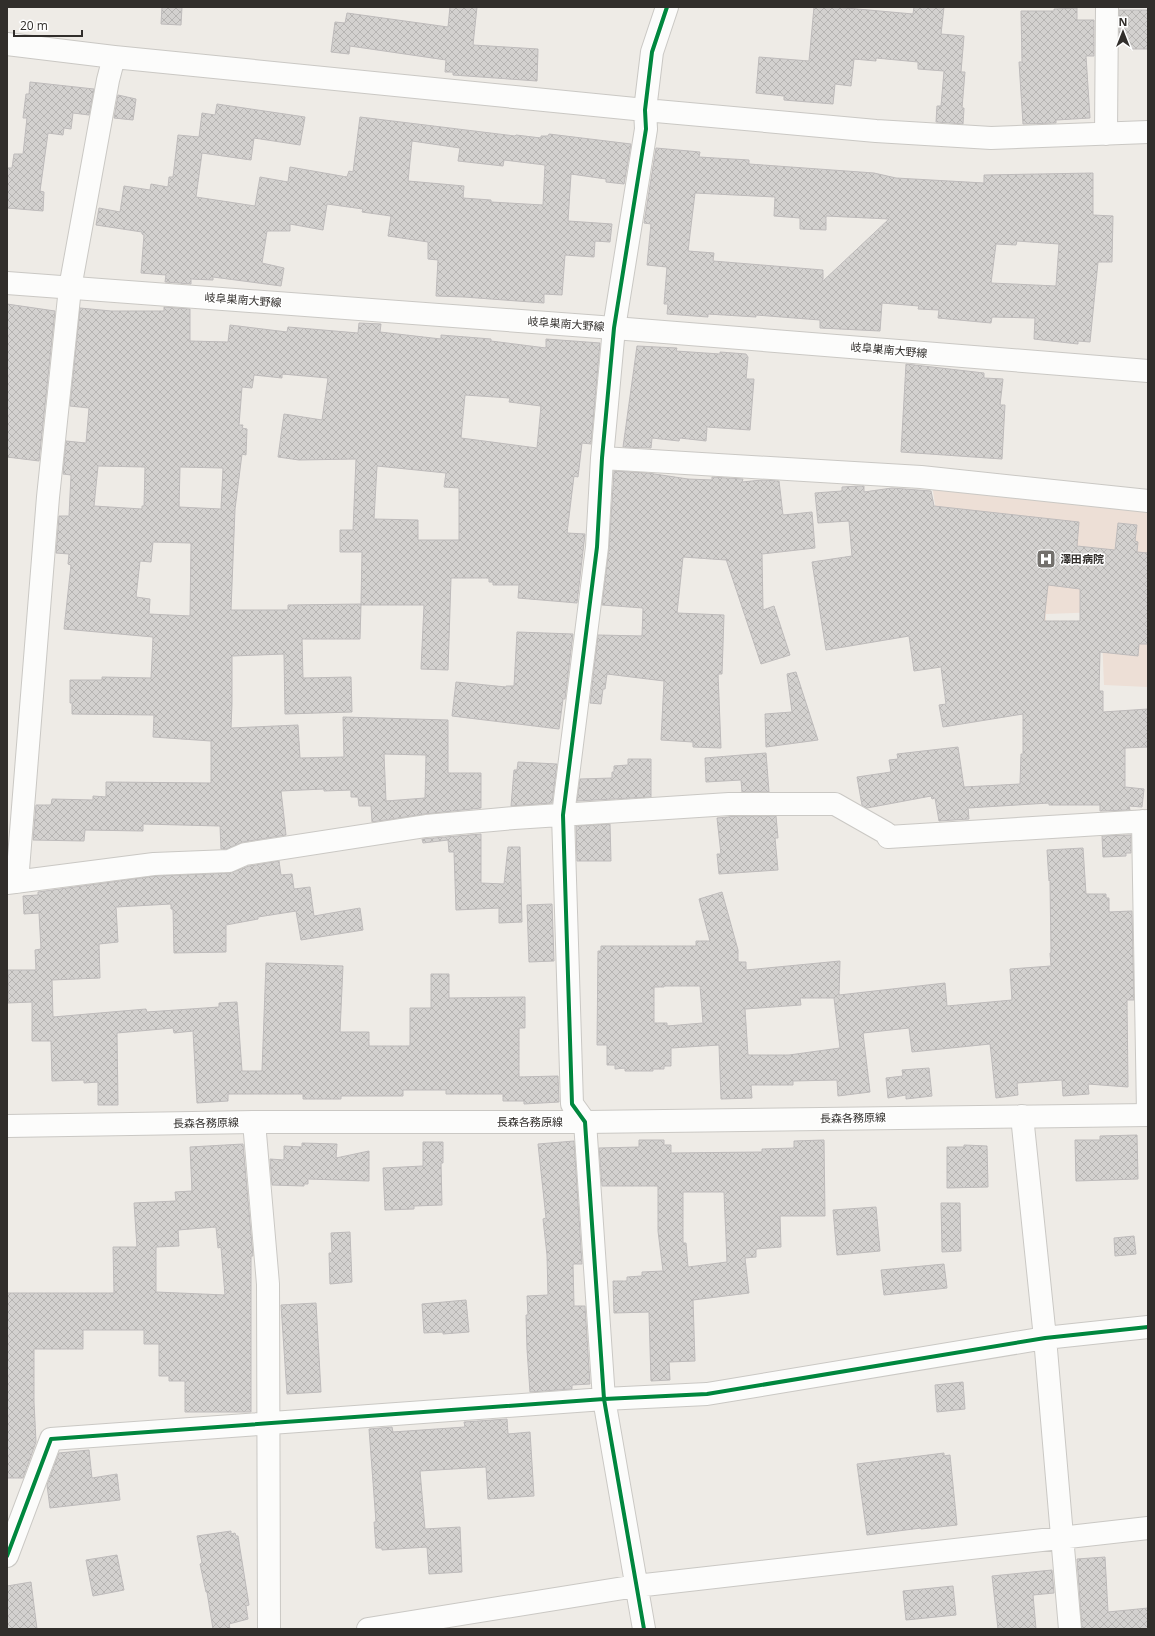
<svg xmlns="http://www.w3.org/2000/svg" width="1155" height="1636" font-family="'Open Sans','Noto Sans JP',sans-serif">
	<defs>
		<pattern id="building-cross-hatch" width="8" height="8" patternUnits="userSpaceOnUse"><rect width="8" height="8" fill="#d3d1cf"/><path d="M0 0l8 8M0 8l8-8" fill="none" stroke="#b6b4b2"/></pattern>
	</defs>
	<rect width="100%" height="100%" fill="#eeebe6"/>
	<!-- medical -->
	<path fill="#eddfd6" d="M932 484 1148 507V687L1104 685 1101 612 1046 614V625L951 613Z"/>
	<!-- building -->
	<path fill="url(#building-cross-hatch)" stroke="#bebbbb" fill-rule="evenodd" d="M162 7H182L181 25 161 24Z
		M450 7H477L473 45 538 49 537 81 453 75V72H445L446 60 350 46 349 54 331 52 335 22 345 23 347 13 448 27Z
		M814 7H835L913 14 914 7H944L941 34 964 36 961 72H965L962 108H964L963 124 936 122 937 106H941L944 71 918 69V62L876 58V61L854 59 851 86 835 84 833 104 784 100V96L756 93 759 57 809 61Z
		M1077 8V20H1094V56H1086L1090 118 1056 120V123L1023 124 1019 62H1022L1021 11H1054V9Z
		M1119 10H1148V49H1130V43H1119Z
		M30 82 94 89 89 115 73 113 71 129 64 128 63 135 48 133 40 191 44 192 43 211 7 208V168H12L14 154H23L27 118H23L26 94H29Z
		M118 95 136 99 133 120 114 118Z
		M217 104 305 117 300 145 254 138 251 160 202 153 196 197 255 206 260 177 288 182 290 167 347 177 349 171 353 172 360 117 515 136 516 135 541 138V136H548L549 134 631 144 624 184 606 182V179L571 174 568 221 612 224 610 242 595 241 594 257 565 255 562 295 544 294V303L464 297 436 296 438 260 428 259V242L388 236 391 216 362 212 363 209 327 204 323 230 290 224V231H267L262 263 284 268 281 286 213 277V280L191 279V284L165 282 166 275 141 273 144 235 142 234V232L96 225 99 208 120 212 124 186 150 190 151 184 168 187 169 177H173L178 135 199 137 202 113 215 115ZM412 141 460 148 458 161 503 166 504 160 545 165 543 205 491 202V200L463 198 464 186 408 181Z
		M656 148 700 152 699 157 749 160V164L874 173 896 178 984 183V175L1093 173V215L1113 216 1112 262H1098L1090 342 1078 341V344L1034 339 1035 318 992 317 991 323 938 318 939 310 918 309 919 306 882 303 880 331 820 328V320L756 315V317L708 314V317L667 314 668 304H664L667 267 647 265 651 224 644 223ZM695 193 775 197 774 216 800 218V229L826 230V216L889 219 823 281V270L713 261 714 253 688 251ZM1017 241 1059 244 1056 286 991 283 996 244 1016 245Z
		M7 304 55 311 39 461 7 457Z
		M164 307 190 309V341L228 342 230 325 287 332 288 327 358 333 359 323 381 324 380 332 441 339V335L491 339V341L546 348V339L600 343 591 444 582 443 578 477 574 476 567 533 585 534 577 603 518 598 519 585H493V582H489V578H451L448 670 421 669 424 605H361L362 552H340V530H353L356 459 299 460 278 457 284 414 322 420 328 378 282 374V378L254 375 252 388 242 387 239 425H243L242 428 247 429 246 455 242 454 235 509 231 610H288V605L361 604 360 639H302L303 678 351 677 352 712 285 714 284 654 232 656V704L231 728 298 725 300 758 344 757 343 717 448 720V773H481V808L425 814 372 822 371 806H359L358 797H351V790L324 791V789L281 791 286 835 243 842 226 849H221L220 826 143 824V831L85 830 84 841 33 840 36 805H51L52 799 93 800V796L106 797V782L211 783V741L153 737 154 715 72 714V703H70V680H102V677L151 678 153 637 64 629 71 565 68 564 69 554 56 553 59 516H69L71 475 63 474 66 441 86 443 89 408 70 406 80 308 111 311H164ZM465 395 510 398 509 402 541 406 537 448 461 438ZM98 466 145 467 144 506H142V509L94 506ZM377 466 446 473 444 487 459 488V540H418V520L374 519ZM180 467 223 468 221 509 179 507ZM153 542 191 543 190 616 149 614 150 599 136 597 140 561 151 562ZM384 754 426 755 425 798 386 801Z
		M637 346 677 348 676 351 720 354V352L746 354 748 357 746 379H754L750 430 707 427 706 441 680 438 679 441 652 438 651 448 623 447Z
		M906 364 984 373V378L1003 379 1000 405H1005L1002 459 901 452Z
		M614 471 648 473 688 479 712 480V477L743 479 742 482 762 480 779 481 783 515 812 512 815 548 762 554 763 610 774 606 790 655 761 664 726 559V560L683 557 677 613 724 615 722 674H718L721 748 693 747V742L661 740 664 681 607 674 605 689H603L601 704 590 703 598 635 642 636 643 608 602 605 609 548Z
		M859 486H864V492L892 488 931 491 934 506 1079 522 1077 546 1115 550 1118 523 1137 525 1135 541 1138 542 1137 552 1148 553V644H1139L1138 656 1100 652 1099 691H1103V712L1148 709V747L1125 748V787L1144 789 1142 807 1129 806 1130 810 1100 811V805H1049V803L968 808 969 819 939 821 935 798 932 799 931 796 867 808 862 805 857 777 891 772 889 760 898 759 897 754 958 747 964 787 1020 784 1021 754H1023V714L943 727 939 705 946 704 941 667 914 671 909 636 826 650 812 562 852 556 849 521 818 523 815 493 842 491V487ZM1048 585 1080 589V621H1044Z
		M517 632 573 634 565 699H563L559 729 452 716 456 682 506 687V686H514Z
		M796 672 818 740 766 747 765 714 792 712 787 674Z
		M766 753 769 792H742L741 780 706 782 705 758Z
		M628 759H651V797L577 801 580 779 612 778V772H614V766L628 765Z
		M518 762 557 764 552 803 511 806 514 770H517Z
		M737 816H776L778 838H775L778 870 719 874 717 854H721L717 818Z
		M610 824 611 861H577L576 826Z
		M481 834V883L504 884 508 847H520L522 922 499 923V908L456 910 454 852H449L448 840 423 843 422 839Z
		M1131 835V853H1126V856L1103 857 1102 836Z
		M1083 848 1086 894H1106V898H1109V912L1132 911 1134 1000H1127L1128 1087 1088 1084 1089 1094 1063 1096 1062 1080 1017 1083 1018 1095 996 1098 990 1044 912 1052 909 1028 863 1033 870 1092 838 1096 837 1080 793 1081V1085H751L752 1098 721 1099 719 1045 671 1048V1066H664V1069H653V1071H625V1068L615 1069V1065H607V1045H597L598 951H601V946H696V941H710L699 899 722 892 738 950V962H746V970L840 961 839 995 945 983 947 1006 1012 1000 1010 969 1051 966 1050 953H1051L1050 880 1049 881 1047 850ZM664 986H700L703 1023 667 1026V1023H654V987H664ZM800 998H834L840 1048 789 1055H748L745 1009 801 1005Z
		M279 861 281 875 292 874 294 889 310 887 314 916 360 908 363 930 301 940 296 911 258 917V919L226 925V952L174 953 173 909H171V904L116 907 118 942 99 944 100 978 52 980 53 1017 146 1009 147 1012 219 1007V1003L237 1002 242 1071H262L266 963 343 966 340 1032H369V1046H410V1008H431V974H449V998L525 997V1028H519V1077L558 1076 559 1102 524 1104V1101H503V1094H446V1090H403V1096H341V1099H303V1094H228V1101L197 1103 193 1031 174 1033 173 1028 117 1033 118 1105H98V1082L84 1083V1080L52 1081 51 1041H32V1002L8 1003V970H36L35 950 41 949 39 913 24 914 23 896 38 895V892L155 876 230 873 249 866Z
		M552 904 554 961 529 962 527 905Z
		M929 1068 932 1096 906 1099V1095L888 1098 886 1078 903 1076 902 1070Z
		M1137 1135 1138 1179 1076 1181 1075 1140H1100V1136Z
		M639 1140H664V1145H671V1153L762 1152V1149L794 1148V1141L824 1140 825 1216H780L781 1247 756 1249V1257L745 1258 749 1293 693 1300 695 1361 669 1362 670 1380 651 1381 649 1312 614 1313 613 1281H627V1277L642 1276V1272L663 1271 658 1231V1186H602L599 1148 639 1147ZM683 1192H724L727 1262 688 1267 686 1243H683Z
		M574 1141 582 1264H573L574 1306H585L590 1384 572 1385V1389L530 1392 527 1349 526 1315H528L527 1296 548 1295 547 1255 543 1219 546 1218 538 1144Z
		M423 1142H443V1163H441L442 1205 414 1206V1209L385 1210 383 1168 423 1166Z
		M302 1143 337 1144 336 1158 369 1151V1181L308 1179V1184H304V1186L272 1185 270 1159 284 1160V1146L302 1147Z
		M243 1144 253 1256H251V1412H185V1381H169V1376H159V1344H144V1330H83V1349H34V1402L36 1442 23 1478H7V1293H114L113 1247H137L134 1203 176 1201 175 1192 192 1191 190 1147ZM216 1227 218 1248 221 1247 225 1295 156 1292V1247L179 1246 178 1230Z
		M964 1145 987 1146 988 1187 947 1188V1147H964Z
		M941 1203H960L961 1251 942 1252Z
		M876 1207 880 1251 837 1255 833 1210Z
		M350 1232 352 1282 330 1284 329 1253H332L331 1233Z
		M1134 1236 1136 1254 1115 1256 1114 1238Z
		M944 1264 947 1288 884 1295 881 1270Z
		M466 1300 469 1332 443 1334V1332L424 1333 422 1304Z
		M316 1303 321 1392 287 1394 281 1305Z
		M963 1382 965 1409 937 1412 935 1385Z
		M507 1419 508 1434 530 1432 534 1496 488 1499 486 1467 420 1471 425 1529 460 1527 462 1572 429 1574 427 1547 382 1550V1548H376L374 1522H376L369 1429 392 1427 393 1432 465 1427 464 1422Z
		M89 1450 92 1478 117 1474 120 1500 50 1508 47 1485 59 1453Z
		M944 1453V1456L950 1455 957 1525 921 1529V1528L867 1535 857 1464Z
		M231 1531V1534L235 1533 236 1536H238L249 1605 246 1606 248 1619 229 1624 230 1629H213L207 1592H206L200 1564 202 1563 197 1536Z
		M117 1555 124 1590 93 1596 86 1560Z
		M1105 1557 1108 1612 1148 1608V1629H1082L1077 1559Z
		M1052 1570 1054 1593 1033 1595 1036 1629H998L992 1576Z
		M31 1582 37 1629H7V1586Z
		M953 1586 956 1615 906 1620 903 1591Z"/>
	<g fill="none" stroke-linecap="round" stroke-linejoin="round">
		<defs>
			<path id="minor" d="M7 44 114 57 645 110 876 131 991 138 1148 132
				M1106 134 1107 7
				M602 458 921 477 1148 501
				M1143 821 1148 1113
				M17 882 48 497 70 288 108 80 114 57
				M7 883 154 864 229 861 245 854 426 826 514 818 729 804H835L886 833 888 837 1148 821
				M1022 1116 1045 1338 1070 1629
				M254 1122 268 1284 269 1629
				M7 1556 51 1439 604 1399 707 1394 1045 1338 1148 1327
				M368 1629 636 1586 1148 1528
				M644 1629 604 1399 585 1122 572 1104 563 815 597 547 602 458 614 328 646 129 645 110 652 52 667 7"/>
			<path id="secondary" d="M7 1126 254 1122H585L1148 1115"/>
			<path id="primary" d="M7 283 614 328 1148 371"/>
		</defs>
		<!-- minor casing -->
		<use href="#minor" stroke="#cac8c4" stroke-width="24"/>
		<!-- secondary casing -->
		<use href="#secondary" stroke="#cac8c4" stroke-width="24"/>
		<!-- primary casing -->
		<use href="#primary" stroke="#cac8c4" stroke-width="24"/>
		<!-- minor -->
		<use href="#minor" stroke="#fcfcfb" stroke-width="22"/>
		<!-- secondary -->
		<use href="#secondary" stroke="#fcfcfb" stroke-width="22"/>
		<!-- primary -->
		<use href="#primary" stroke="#fcfcfb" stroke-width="22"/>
		<defs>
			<path id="cycleway" d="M7 1556 51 1439 604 1399 707 1394 1045 1338 1148 1327
				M644 1629 604 1399 585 1122 572 1104 563 815 597 547 602 458 614 328 646 129 645 110 652 52 667 7"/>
		</defs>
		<!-- cycleway casing -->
		<use href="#cycleway" stroke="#fff" stroke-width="6"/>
		<!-- cycleway -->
		<use href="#cycleway" stroke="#00873e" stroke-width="4"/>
	</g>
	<!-- icons -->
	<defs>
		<symbol id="hospital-square" viewBox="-11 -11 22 22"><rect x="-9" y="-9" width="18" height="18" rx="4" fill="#73706c" stroke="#fff"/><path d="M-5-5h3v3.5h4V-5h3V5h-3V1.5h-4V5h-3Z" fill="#fff"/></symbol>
	</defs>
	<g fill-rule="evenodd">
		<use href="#hospital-square" x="1035" y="548" width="22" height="22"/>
	</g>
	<g text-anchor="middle" stroke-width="3" stroke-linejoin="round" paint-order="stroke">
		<!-- street labels -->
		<g font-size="11" fill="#312e2b" stroke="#fff">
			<text transform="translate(243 300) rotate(4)" y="4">岐阜巣南大野線</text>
			<text transform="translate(566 324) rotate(4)" y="4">岐阜巣南大野線</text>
			<text transform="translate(889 350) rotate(5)" y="4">岐阜巣南大野線</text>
			<text transform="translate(853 1118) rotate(-1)" y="4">長森各務原線</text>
			<text x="530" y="1126">長森各務原線</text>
			<text transform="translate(206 1123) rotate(-1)" y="4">長森各務原線</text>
		</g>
		<!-- poi labels -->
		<g font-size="11" font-weight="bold" fill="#312e2b" stroke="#fff" text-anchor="start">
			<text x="1060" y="563">澤田病院</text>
		</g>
	</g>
	<!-- border -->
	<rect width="1155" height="1636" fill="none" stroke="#312e2b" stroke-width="16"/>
	<!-- north arrow -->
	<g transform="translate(1123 32)" stroke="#ffffff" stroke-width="3" paint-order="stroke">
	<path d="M0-3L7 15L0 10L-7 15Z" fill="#312e2b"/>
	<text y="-6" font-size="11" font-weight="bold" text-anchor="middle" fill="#312e2b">N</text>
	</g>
	<!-- scale -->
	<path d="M14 30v6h68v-6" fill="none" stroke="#312e2b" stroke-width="2"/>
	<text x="20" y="30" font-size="12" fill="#312e2b" stroke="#ffffff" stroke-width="3" paint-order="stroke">20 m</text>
</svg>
